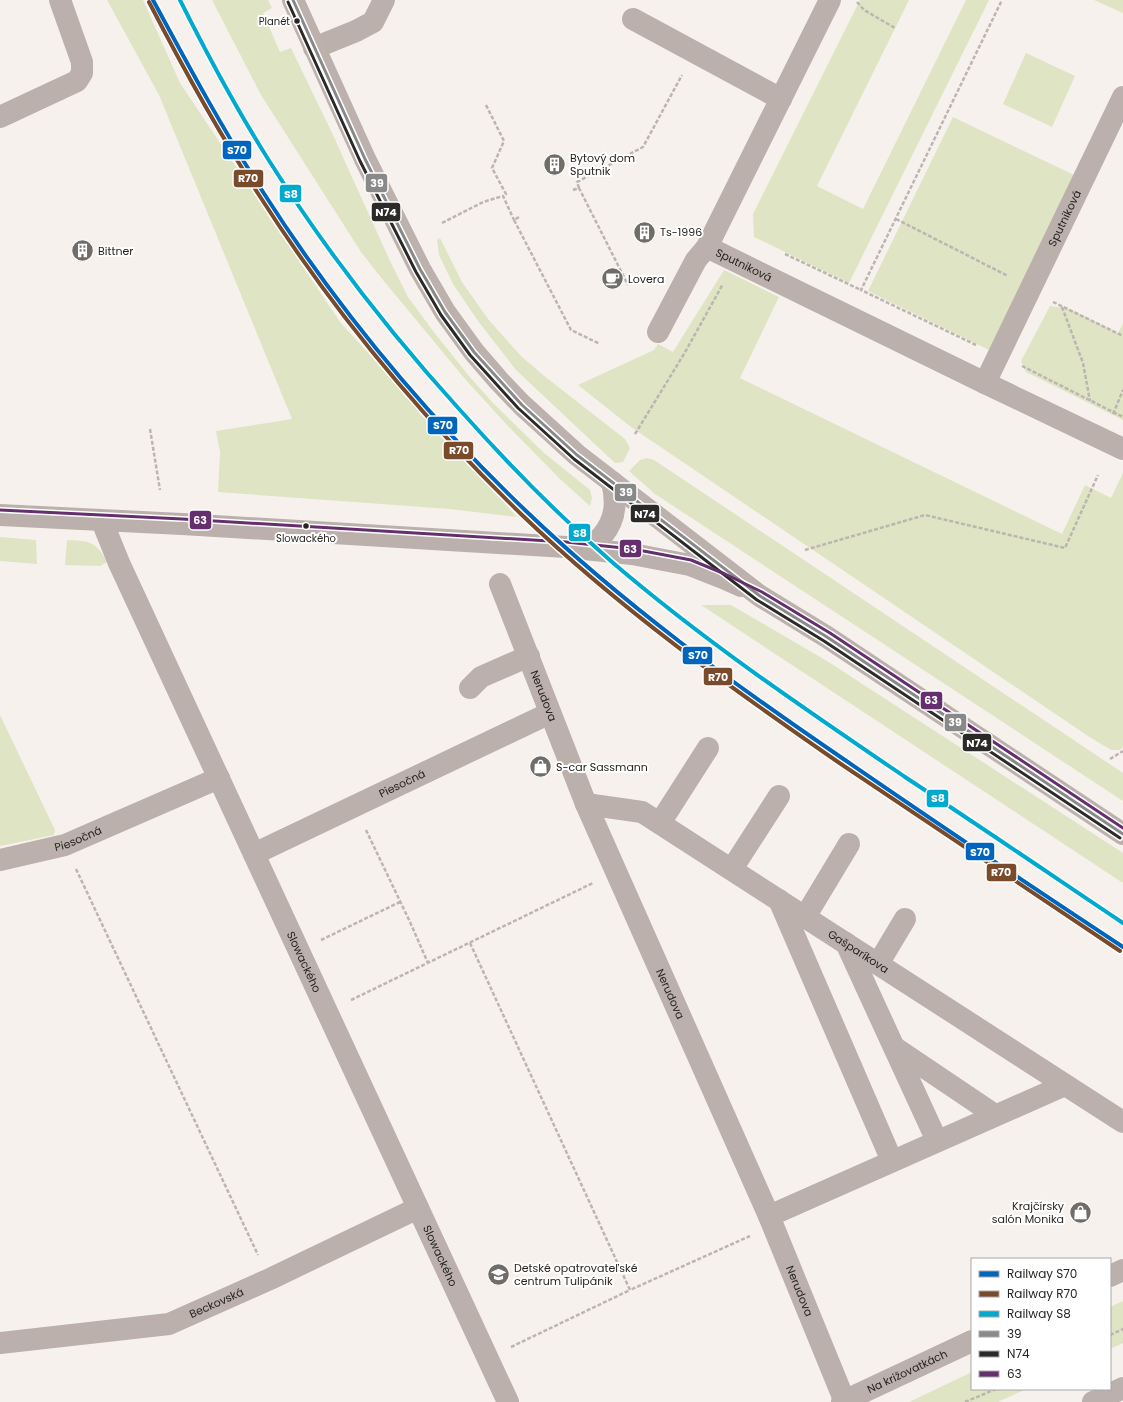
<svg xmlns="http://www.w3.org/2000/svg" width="1123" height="1402" font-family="Poppins,sans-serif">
	<rect width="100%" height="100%" fill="#f7f1ed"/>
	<!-- green -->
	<path fill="#dfe4c4" d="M107 0H143L180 83 340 322 517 517 450 509 218 492 220 452 216 431 292 419 159 95Z
		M212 0H268L272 8 263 13 280 52 291 48 333 135 390 261 408 297 433 331 469 376 492 402 543 452 590 490 592 498 590 506 560 479 507 425 465 379 383 280 361 252 261 95Z
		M860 0H909L817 186 863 209 966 0H989L849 283 754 237 753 214Z
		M1094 0H1123V13Z
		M1026 53 1075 76 1052 127 1003 104Z
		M953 117 1074 175 989 350 868 291Z
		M440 238 462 282 488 319 521 356 543 375 625 439 630 448 623 462 615 463 516 370 478 321 453 284 439 255 437 240Z
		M724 270 779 297 740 378 1062 534 1085 485 1111 498 1123 473V747L1120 750H1111L1088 736 631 427 578 385 654 350 658 344 673 352Z
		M1050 306 1070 309 1118 333 1123 323V420L1026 372 1021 361Z
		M647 458 654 460 1123 773V801L655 494 629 471 640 460Z
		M0 537 36 540 37 564 0 561Z
		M67 540C89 541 96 541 107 562L100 566 65 565Z
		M701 605H731L827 661 1123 853V883Z
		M0 715 55 830 54 835 0 846Z
		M1123 1301V1343L1110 1349V1307Z
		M972 1372V1389H1026L998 1402H909Z"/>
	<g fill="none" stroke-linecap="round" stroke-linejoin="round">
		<!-- path -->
		<path stroke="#bcb5b1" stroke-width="2.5" stroke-dasharray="4 2" stroke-linecap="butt" d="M857 2 864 10 895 28
			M486 105 504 141 492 168 506 194 503 196
			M579 188 577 182 643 147 682 75
			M573 190 579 188 628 285
			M519 217 514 220 571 330 600 344
			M896 219 1008 276
			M442 223 483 202 503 196 514 220
			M785 254 861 290
			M1053 302 1123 336
			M1062 307 1083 363 1090 401
			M976 345 861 290 1002 0
			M1022 366 1123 417
			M1113 414 1123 390
			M150 429 160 490
			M635 434 684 354 723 284
			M805 550 925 515 1065 548 1098 475
			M1110 759 1123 751
			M366 830 410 922 428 963
			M76 869 258 1255
			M321 940 400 902
			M470 943 630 1290 750 1236
			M351 1000 593 883
			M1110 1335 1123 1329
			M511 1347 630 1290
			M965 1402 996 1389"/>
		<!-- minor -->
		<g stroke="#bbb0ac" stroke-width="22">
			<path id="s1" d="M830 0 707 247 985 383 1123 449"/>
			<path d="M633 19 781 99"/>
			<path d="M314 48 356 31 373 22 384 0"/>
			<path d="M0 117 77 81 82 73V62L60 0"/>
			<path d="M658 332 696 260 707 247"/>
			<path id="s2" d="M985 383 1123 97"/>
			<path d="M0 515 182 524 566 547 632 554 690 565 723 578 741 586"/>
			<path id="s3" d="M102 521 119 563 508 1402"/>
			<path d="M580 549C584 548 589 547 593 545 596 543 599 539 602 536 616 520 617 502 612 482"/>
			<path id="s4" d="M500 584 586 804 769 1216 845 1402"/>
			<path d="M470 688 481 677 529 656"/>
			<path id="s5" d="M586 804 642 812 1123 1122"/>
			<path d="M660 823 708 748"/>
			<path id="s6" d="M254 854 550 713"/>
			<path id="s7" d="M0 860 65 845 219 778"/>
			<path d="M732 869 779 796"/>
			<path d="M779 900 892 1161"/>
			<path d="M805 917 849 844"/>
			<path d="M846 943 937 1141"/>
			<path d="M878 964 905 919"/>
			<path d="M894 1047 995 1115"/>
			<path d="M769 1216 1065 1085"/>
			<path d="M1110 1276 1123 1270"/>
			<path id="s8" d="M0 1343 169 1324 270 1279 418 1208"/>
			<path id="s9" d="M842 1402 972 1341"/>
			<path d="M1093 1402 1123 1388"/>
		</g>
		<!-- major -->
		<path stroke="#bcb1ac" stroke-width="22" d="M293 0 365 159 420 269 445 312 474 352 499 381 522 405 577 455 760 596 827 637 1123 834"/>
		<defs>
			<path id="bus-1" d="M293 0 365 159 420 269 445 312 474 352 522 405 577 455 760 596 827 637 1123 834"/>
			<path id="bus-2" d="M288 2 360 161 416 272 441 315 470 355 518 408 574 459 757 600 824 641 1120 838"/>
			<path id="bus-3" d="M0 510 182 519 566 542 633 549 691 560 725 574 762 592 830 633 1123 828"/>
		</defs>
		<!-- bus-1 casing -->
		<use href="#bus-1" stroke="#fff" stroke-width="6"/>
		<!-- bus-2 casing -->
		<use href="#bus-2" stroke="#fff" stroke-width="6"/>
		<!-- bus-3 casing -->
		<use href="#bus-3" stroke="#fff" stroke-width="6"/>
		<!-- bus-1 -->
		<use href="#bus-1" stroke="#898989" stroke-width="3"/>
		<!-- bus-2 -->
		<use href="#bus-2" stroke="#2b2a29" stroke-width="3"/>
		<!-- bus-3 -->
		<use href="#bus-3" stroke="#642f6c" stroke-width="3"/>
		<defs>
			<path id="rail-1" d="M153 0C188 65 223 130 263 192 337 308 427 416 526 511 623 604 732 683 842 758 935 822 1029 885 1123 947"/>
			<path id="rail-2" d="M149 2C183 68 219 133 259 195 333 311 423 419 522 515 619 608 728 686 838 762 932 826 1026 889 1120 951"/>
			<path id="rail-3" d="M180 0C207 54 236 108 268 159 324 248 389 332 460 410 508 464 558 515 612 562 704 641 805 709 905 777 978 825 1050 874 1123 923"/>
		</defs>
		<!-- rail-1 casing -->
		<use href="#rail-1" stroke="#fff" stroke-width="7"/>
		<!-- rail-2 casing -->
		<use href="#rail-2" stroke="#fff" stroke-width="7"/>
		<!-- rail-3 casing -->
		<use href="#rail-3" stroke="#fff" stroke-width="7"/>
		<!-- rail-1 -->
		<use href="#rail-1" stroke="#0065bd" stroke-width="4"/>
		<!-- rail-2 -->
		<use href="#rail-2" stroke="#7a4b2a" stroke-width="4"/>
		<!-- rail-3 -->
		<use href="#rail-3" stroke="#00a9ce" stroke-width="4"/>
	</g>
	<!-- icons -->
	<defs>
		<symbol id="building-disc" viewBox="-11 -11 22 22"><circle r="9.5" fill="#706c68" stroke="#fff"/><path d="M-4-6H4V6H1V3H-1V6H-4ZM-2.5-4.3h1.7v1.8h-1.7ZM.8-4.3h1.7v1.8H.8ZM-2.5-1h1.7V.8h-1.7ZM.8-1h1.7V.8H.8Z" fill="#fff"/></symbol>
		<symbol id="cafe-disc" viewBox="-11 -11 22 22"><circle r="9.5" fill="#706c68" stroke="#fff"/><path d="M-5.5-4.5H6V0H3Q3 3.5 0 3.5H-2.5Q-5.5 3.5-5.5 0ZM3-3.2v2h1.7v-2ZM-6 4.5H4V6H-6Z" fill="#fff"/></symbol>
		<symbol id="shop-disc" viewBox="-11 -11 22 22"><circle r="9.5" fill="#706c68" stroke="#fff"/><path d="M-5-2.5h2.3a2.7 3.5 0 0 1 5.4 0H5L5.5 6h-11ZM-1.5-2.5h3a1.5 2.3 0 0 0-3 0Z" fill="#fff"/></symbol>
		<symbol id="school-disc" viewBox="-11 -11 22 22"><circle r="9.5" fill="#706c68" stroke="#fff"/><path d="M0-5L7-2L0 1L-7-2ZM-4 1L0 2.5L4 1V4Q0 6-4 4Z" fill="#fff"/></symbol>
	</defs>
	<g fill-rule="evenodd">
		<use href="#building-disc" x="542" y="152" width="25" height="25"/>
		<use href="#building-disc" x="632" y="220" width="25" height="25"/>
		<use href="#building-disc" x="70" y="238" width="25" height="25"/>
		<use href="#cafe-disc" x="600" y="266" width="25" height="25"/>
		<use href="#shop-disc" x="528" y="754" width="25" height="25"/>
		<use href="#shop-disc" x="1068" y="1200" width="25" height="25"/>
		<use href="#school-disc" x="486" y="1262" width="25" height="25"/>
	</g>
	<!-- markers -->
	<g fill="#282421" stroke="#fff" stroke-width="1.5">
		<circle cx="297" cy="21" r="3.5"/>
		<circle cx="306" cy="526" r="3.5"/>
	</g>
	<g text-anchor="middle" stroke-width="4" stroke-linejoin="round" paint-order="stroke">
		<!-- bus labels -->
		<g font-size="10" fill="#282421" stroke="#fff" text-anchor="end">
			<text x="290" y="25">Planét</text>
			<text x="306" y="542" text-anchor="middle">Slowackého</text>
		</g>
		<!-- poi labels -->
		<g font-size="11" fill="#282421" stroke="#fff" text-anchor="start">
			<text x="570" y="162">Bytový dom<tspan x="570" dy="13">Sputnik</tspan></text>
			<text x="660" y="236">Ts-1996</text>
			<text x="98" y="255">Bittner</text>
			<text x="628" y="283">Lovera</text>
			<text x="556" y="771">S-car Sassmann</text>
			<text x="1064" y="1210" text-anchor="end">Krajčírsky<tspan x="1064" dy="13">salón Monika</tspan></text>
			<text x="514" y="1272">Detské opatrovateľské<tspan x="514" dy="13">centrum Tulipánik</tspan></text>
		</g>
		<!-- street labels -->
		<g font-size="11" fill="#282421" stroke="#fff">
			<text dy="4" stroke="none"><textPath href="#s2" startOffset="183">Sputniková</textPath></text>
			<text dy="4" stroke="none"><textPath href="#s1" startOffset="317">Sputniková</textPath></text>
			<text dy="4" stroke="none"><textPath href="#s4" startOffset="120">Nerudova</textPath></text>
			<text dy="4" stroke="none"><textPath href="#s6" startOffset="164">Piesočná</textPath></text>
			<text dy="4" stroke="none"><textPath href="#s7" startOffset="81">Piesočná</textPath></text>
			<text dy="4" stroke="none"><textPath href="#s5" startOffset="314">Gašparíkova</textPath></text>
			<text dy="4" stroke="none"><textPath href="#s3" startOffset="485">Slowackého</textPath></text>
			<text dy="4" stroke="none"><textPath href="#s4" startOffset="444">Nerudova</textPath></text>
			<text dy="4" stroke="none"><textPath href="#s3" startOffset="809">Slowackého</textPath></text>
			<text dy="4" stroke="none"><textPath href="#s4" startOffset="768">Nerudova</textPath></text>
			<text dy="4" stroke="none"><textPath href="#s8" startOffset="222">Beckovská</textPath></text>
			<text dy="4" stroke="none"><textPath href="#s9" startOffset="72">Na križovatkách</textPath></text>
		</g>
	</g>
	<g stroke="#fff" stroke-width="1.5">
		<rect x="222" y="140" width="30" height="20" rx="4" fill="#0065bd"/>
		<rect x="233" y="169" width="31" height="19" rx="4" fill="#7a4b2a"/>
		<rect x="365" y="173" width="23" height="20" rx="4" fill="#898989"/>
		<rect x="279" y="184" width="23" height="19" rx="4" fill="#00a9ce"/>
		<rect x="371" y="202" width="30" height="20" rx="4" fill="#2b2a29"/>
		<rect x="427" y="416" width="31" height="19" rx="4" fill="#0065bd"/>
		<rect x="443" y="441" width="31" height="19" rx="4" fill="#7a4b2a"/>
		<rect x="614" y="483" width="23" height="19" rx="4" fill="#898989"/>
		<rect x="630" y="504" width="30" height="19" rx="4" fill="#2b2a29"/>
		<rect x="189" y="510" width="23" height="20" rx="4" fill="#642f6c"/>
		<rect x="568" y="523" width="23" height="19" rx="4" fill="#00a9ce"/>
		<rect x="619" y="539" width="23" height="19" rx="4" fill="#642f6c"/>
		<rect x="682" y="646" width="31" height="19" rx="4" fill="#0065bd"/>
		<rect x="703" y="667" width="30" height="19" rx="4" fill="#7a4b2a"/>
		<rect x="920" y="691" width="23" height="19" rx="4" fill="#642f6c"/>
		<rect x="944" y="713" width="23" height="19" rx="4" fill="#898989"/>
		<rect x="962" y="733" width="30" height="19" rx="4" fill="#2b2a29"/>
		<rect x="926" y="789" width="23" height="19" rx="4" fill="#00a9ce"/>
		<rect x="965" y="842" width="30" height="19" rx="4" fill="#0065bd"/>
		<rect x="986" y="863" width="31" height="19" rx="4" fill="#7a4b2a"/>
	</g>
	<g font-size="11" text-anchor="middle" font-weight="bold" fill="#fff">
		<text x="237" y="154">S70</text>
		<text x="248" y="182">R70</text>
		<text x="377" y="187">39</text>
		<text x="291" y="198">S8</text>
		<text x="386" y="216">N74</text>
		<text x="443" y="429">S70</text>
		<text x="459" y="454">R70</text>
		<text x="626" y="496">39</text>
		<text x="645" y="518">N74</text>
		<text x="200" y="524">63</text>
		<text x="580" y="537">S8</text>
		<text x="630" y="553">63</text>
		<text x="698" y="659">S70</text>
		<text x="718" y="681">R70</text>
		<text x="931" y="704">63</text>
		<text x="955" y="726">39</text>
		<text x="977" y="747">N74</text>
		<text x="938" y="802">S8</text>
		<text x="980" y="856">S70</text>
		<text x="1001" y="876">R70</text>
	</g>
	<!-- legend -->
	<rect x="971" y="1258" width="140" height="132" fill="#ffffff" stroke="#a9a7a6"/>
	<rect x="979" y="1271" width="20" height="6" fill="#0065bd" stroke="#a9a7a6"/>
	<text x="1007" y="1278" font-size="12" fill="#282421">Railway S70</text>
	<rect x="979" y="1291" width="20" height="6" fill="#7a4b2a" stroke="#a9a7a6"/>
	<text x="1007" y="1298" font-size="12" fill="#282421">Railway R70</text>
	<rect x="979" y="1311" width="20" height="6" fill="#00a9ce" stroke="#a9a7a6"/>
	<text x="1007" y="1318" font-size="12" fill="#282421">Railway S8</text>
	<rect x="979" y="1331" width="20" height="6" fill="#898989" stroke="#a9a7a6"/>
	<text x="1007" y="1338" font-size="12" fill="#282421">39</text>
	<rect x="979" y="1351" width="20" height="6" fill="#2b2a29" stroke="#a9a7a6"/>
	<text x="1007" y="1358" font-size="12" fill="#282421">N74</text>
	<rect x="979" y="1371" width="20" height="6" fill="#642f6c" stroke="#a9a7a6"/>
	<text x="1007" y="1378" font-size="12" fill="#282421">63</text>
</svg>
